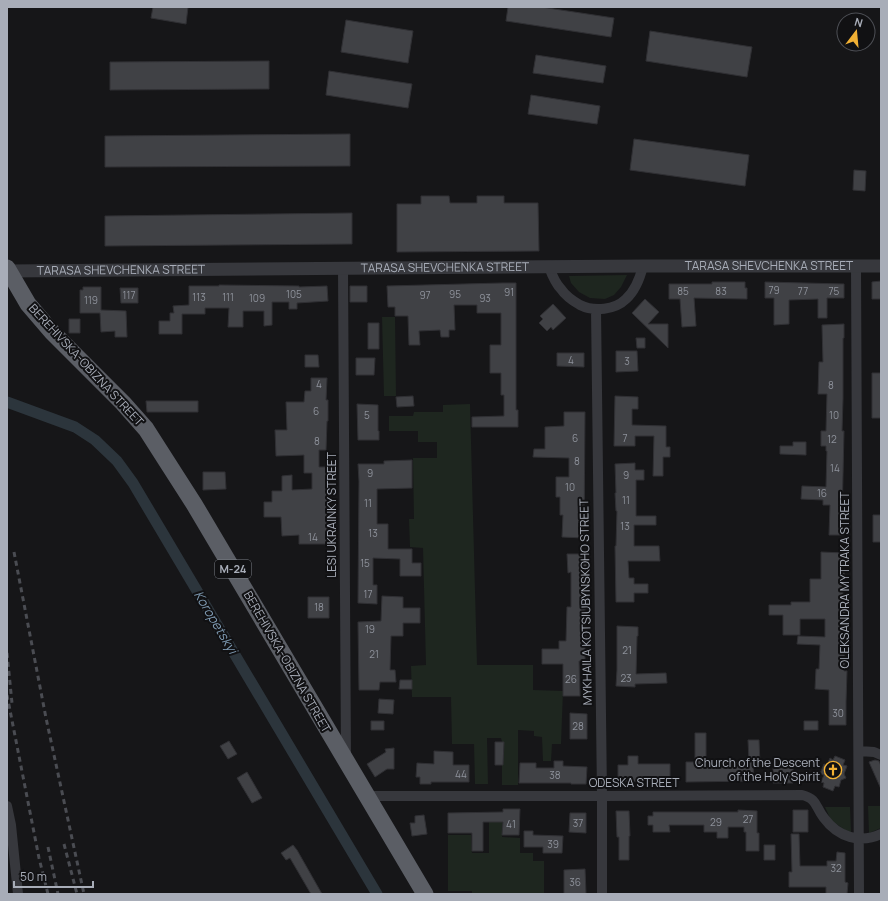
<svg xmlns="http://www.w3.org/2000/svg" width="888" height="901" font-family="Manrope,sans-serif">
	<rect width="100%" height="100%" fill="#161618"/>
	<!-- green -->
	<path fill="#1e261f" d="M627 275 621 287 614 295 605 299 590 298 579 292 571 283 569 276Z
		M382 317H395L396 396H384Z
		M470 404 477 665H533V690L563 691 561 744H552L551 761H543L542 737 534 736V731L518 730V785H502V765L503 764 504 742H502L501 738H487L488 784H475L474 744H452L451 697H412L411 666 426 665 423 548 410 547 409 519H414L413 458H437V442H418V431H389V416H413L414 412H443V405Z
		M868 806H881V828L869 833Z
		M825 807H850L851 832 845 830 831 820Z
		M489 812H503L502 837 520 838V853H533V861H544V894H472V891H448V835H471L472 853H489Z"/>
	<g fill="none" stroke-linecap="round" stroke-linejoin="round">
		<!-- canal -->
		<path stroke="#2c353c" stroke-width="11" d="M7 402 75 427 95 440 117 461 133 483 377 894"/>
	</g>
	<!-- building -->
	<path fill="#404145" stroke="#303034" d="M153 7H188L186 24 151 18Z
		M508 7H541L614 18 611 37 506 21Z
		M346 20 413 31 408 63 341 52Z
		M650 31 752 47 747 77 646 61Z
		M536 55 606 66 603 83 533 73Z
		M269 61V89L110 90V62Z
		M329 71 412 84 408 108 326 95Z
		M531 95 600 106 597 124 528 114Z
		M350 134V166L105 167V136Z
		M634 139 749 155 745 186 630 170Z
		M854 170 866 171 865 191 853 190Z
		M421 196H449L450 203H477V196H504V203H538L539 251 397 252V204H421Z
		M352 213V244L105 246V216Z
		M881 281V299H872V282Z
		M712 282H745V288H747V299L694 298 696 326 682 327 680 299H669V284H712Z
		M765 282 844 284V298H827V318H818V299L789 300V324L774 325V298H765Z
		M502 283H516V410H518V427H472V417L504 416V395H501V373H490V345H501V313H477V305H454L455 330H449V337H441L440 330 419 331 420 345H409L408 316H395V307H388L387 286Z
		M219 285 299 286V287L327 286 328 301 297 303V309H289V302H272V325L264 326V311H243V327H228L229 308H205V314H182V334H159V321H170V313H174L173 306 189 305V286H219Z
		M350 286H367V302H350Z
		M83 287H101V310L126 311 127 337H115V331L101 332 100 313H80V290H83Z
		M120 288H138V303H121Z
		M645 299 659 312 648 324H668V348L632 313Z
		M553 304 566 318 553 330 551 327 547 331 539 323 543 319 540 316Z
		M69 319H80V333H69Z
		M368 323H379V349H368Z
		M844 324V338H843V399L842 431H844L842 520H844V535H829L830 505H823V500L801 499 802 486 826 487 827 451H826V446H821V431H826L827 394H818L819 362H823L822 325Z
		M636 338H645V348H637Z
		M616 351H637L638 371 616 372Z
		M557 353H584V367L557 366Z
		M305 355H318L319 367H305Z
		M356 358H375L374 375H356Z
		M872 373H881V418H872Z
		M311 378H327L326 400H328V421H327L326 450H319V467H330L329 513H327V544H299V535L282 536 281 517H264V502H272V491H282V476L292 475V490L312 489V473H304V455L276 456 275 430H287L286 402H304L305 391H311Z
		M413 396 414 406 397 407 396 397Z
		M615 396 638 397V409H632V425L666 426V447H670V457H663V476H653L654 436H635V446H614Z
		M146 401H198V412H147Z
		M357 404 378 405V431H379V440H358Z
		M564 412H585L584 538 562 537 563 515H560V497H556V477H569V458L533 457 534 449H545V427L564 426Z
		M793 442H806V455L780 454V446H793Z
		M412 460V488L377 489V524H388V549H412V563H421V576H400V559L373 558V585H377V604L358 603 359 481 358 464H384V461Z
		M635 463V470H644V480H636V516H656V525H634V546H659L660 561H628L629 578H634V584H648V593H634V602H616L615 546H616L617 511H616L615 493H616L615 464Z
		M203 472H225L226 489 203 490Z
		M873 515H881V542H873Z
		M821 552 845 553 844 576H843V607H845L844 643H845L844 671H847L846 702V725H829V690L815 689 816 669H819L820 645 797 644 798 636 825 637V619H800V635H783V615H769V605H791V602H810V579H821Z
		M567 554H586L587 602H585V661H579L580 696H563V664H542V649H559V641H566L567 607H571V572L568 573Z
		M382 596 403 597V608H420V623H403V636H391L390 670H395L396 682H380L379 690H359L358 622 381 621Z
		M308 597H329V618H308Z
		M617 626 638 627V636H637L636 674 666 673 667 683 635 684V687L616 686 617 670Z
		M400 680H412V689H399Z
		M379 699 394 700 393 714 378 713Z
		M570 713 587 714V739H570Z
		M371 721H384V730H371Z
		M804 721H818V730H804Z
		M695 733H706V762L749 761 748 740H759L760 764H753L754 781 686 782V762H695Z
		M229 741 237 754 228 759 220 746Z
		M495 742H504L503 765H495Z
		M394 748V769H387L375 777 367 764 386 752 385 749Z
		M434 751 453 752V765H469V782H431V784H420V777H416L417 763 434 764Z
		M628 756H638V764H670V782L618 781V765H628Z
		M835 756 845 760 843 765 847 766 844 774 846 778 841 780 839 787 835 786 833 791 823 787 824 783 821 782 824 775 820 774 824 764 827 765 830 758 833 760Z
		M875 760 879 761 881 766V789L869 762Z
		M554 761H563V766L587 767 586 784H571V783H519L520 763H536V768H554Z
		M773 768H793V783H773Z
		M247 772 262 798 252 803 237 778Z
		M503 809H520L519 835H502L503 822H483V851H472V833H448V813L503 812Z
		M738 810 757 811V833H759V851H746V832H744V827H728V838H717V832H704V825H669L670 832H653V825H648V816H653V812H738Z
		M793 810H808V832H793Z
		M616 811H629L630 836H629V860H619V837H617Z
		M570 813H586V833L569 832Z
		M424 815 427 834 412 836 410 823H415V816Z
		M524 831H533V835L563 836 562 853H543V847H524Z
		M791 834H799L800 866H827V861H836L837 852 845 853V882L848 883 847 894H826V887H789V872H792Z
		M293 845 297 850 322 894H311L290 858 286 860 281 853Z
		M764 845H775V860H764Z
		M585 869 586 894H564V870Z"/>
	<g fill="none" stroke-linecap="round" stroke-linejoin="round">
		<!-- minor -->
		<path stroke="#37383d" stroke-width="10" d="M856 266 859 894
			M549 267C552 275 555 283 561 289 565 295 573 301 580 305 594 312 615 310 626 299 636 290 640 278 643 266
			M343 269 346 757
			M596 309 602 796V894
			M859 751 874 752 881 755
			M367 796H602L802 795C818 799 815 807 824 818 838 837 860 844 881 834
			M7 806 11 825 18 894"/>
		<!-- tertiary -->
		<path stroke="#37383d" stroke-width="13" id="s1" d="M8 271 643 266H881"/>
		<!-- trunk -->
		<path stroke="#5b5e65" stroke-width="17" d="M7 268 28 304 52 332 123 403 146 429 169 465 194 504 425 894"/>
		<!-- rail -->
		<path stroke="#4a4c52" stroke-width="3" stroke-dasharray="5 4" stroke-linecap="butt" d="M14 552 46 718 84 894
			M7 653 12 703
			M7 695 39 858 48 894
			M64 844 77 894
			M48 847 58 894"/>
	</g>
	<!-- icons -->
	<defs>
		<symbol id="church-ring" viewBox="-11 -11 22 22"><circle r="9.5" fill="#111113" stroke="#f2b134" stroke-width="1.5"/><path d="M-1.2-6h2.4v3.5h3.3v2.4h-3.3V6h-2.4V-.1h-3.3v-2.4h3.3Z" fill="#f2b134"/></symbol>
	</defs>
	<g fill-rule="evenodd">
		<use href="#church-ring" x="823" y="760" width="20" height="20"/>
	</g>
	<g text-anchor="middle" stroke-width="4" stroke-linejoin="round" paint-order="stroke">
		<!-- number labels -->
		<g font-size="10" fill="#8e929b">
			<text x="774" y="294">79</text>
			<text x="683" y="295">85</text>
			<text x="721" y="295">83</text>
			<text x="803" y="295">77</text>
			<text x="834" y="295">75</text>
			<text x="509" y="296">91</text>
			<text x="294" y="298">105</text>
			<text x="455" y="298">95</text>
			<text x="129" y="299">117</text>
			<text x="425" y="299">97</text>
			<text x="199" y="301">113</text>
			<text x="228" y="301">111</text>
			<text x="257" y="302">109</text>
			<text x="485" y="302">93</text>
			<text x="91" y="304">119</text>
			<text x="571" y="364">4</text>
			<text x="627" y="365">3</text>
			<text x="319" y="388">4</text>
			<text x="831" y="389">8</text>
			<text x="316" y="415">6</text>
			<text x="367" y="419">5</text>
			<text x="834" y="419">10</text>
			<text x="575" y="442">6</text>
			<text x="625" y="442">7</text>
			<text x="832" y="443">12</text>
			<text x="317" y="445">8</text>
			<text x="577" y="465">8</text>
			<text x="835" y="472">14</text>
			<text x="370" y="477">9</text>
			<text x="626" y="479">9</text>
			<text x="570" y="491">10</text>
			<text x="822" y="497">16</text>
			<text x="626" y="504">11</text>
			<text x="368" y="507">11</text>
			<text x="625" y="530">13</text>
			<text x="373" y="537">13</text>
			<text x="313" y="541">14</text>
			<text x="365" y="567">15</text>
			<text x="368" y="598">17</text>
			<text x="319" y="611">18</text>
			<text x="370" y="633">19</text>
			<text x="627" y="654">21</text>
			<text x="374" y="658">21</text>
			<text x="626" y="682">23</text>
			<text x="571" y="683">26</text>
			<text x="838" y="717">30</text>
			<text x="578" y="730">28</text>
			<text x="461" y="778">44</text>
			<text x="555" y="779">38</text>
			<text x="748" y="823">27</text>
			<text x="716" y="826">29</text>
			<text x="578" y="827">37</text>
			<text x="511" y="828">41</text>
			<text x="553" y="848">39</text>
			<text x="836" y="872">32</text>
			<text x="575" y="886">36</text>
		</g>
		<!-- shield labels -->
		<rect fill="#111113" stroke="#7b7e86" stroke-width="1" x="215" y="560" width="36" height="18" rx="3"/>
		<g font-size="11" font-weight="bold" fill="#a8adb8">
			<text x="233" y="573">М-24</text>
		</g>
		<!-- street labels -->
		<g font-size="12" fill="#a8adb8" stroke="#111113">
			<text dy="4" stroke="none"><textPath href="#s1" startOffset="761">TARASA SHEVCHENKA STREET</textPath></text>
			<text dy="4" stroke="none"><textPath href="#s1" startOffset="437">TARASA SHEVCHENKA STREET</textPath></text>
			<text dy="4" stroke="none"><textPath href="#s1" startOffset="113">TARASA SHEVCHENKA STREET</textPath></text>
			<text transform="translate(86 365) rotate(47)" y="4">BEREHIVSKA-OBIZNA STREET</text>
			<text transform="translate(332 515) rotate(-90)" y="4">LESI UKRAINKY STREET</text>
			<text transform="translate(845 580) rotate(-90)" y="4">OLEKSANDRA MYTRAKA STREET</text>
			<text transform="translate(586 602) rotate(-91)" y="4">MYKHAILA KOTSIUBYNSKOHO STREET</text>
			<text transform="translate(287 662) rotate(60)" y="4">BEREHIVSKA-OBIZNA STREET</text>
			<text x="634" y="787">ODESKA STREET</text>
		</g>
		<!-- poi labels -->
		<g font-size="12" fill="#a8adb8" stroke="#111113" text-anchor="end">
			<text x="820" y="767">Church of the Descent<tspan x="820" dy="14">of the Holy Spirit</tspan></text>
		</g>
		<!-- water labels -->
		<g font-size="13" font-style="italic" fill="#7f9bb3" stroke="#111113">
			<text transform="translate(216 622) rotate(59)" y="5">Koropetskyi</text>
		</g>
	</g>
	<!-- border -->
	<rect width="888" height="901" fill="none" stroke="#a8adb8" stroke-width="16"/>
	<!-- north arrow -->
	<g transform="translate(856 32) rotate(16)"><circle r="19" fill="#111113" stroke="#4d4f55"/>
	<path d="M0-3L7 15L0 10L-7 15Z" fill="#f2b134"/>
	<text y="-6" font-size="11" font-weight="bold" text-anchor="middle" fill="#a8adb8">N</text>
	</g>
	<!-- scale -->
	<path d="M14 881v6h79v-6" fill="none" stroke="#a8adb8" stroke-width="2"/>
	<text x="20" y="881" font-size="12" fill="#a8adb8" stroke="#111113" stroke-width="3" paint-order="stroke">50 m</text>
</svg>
